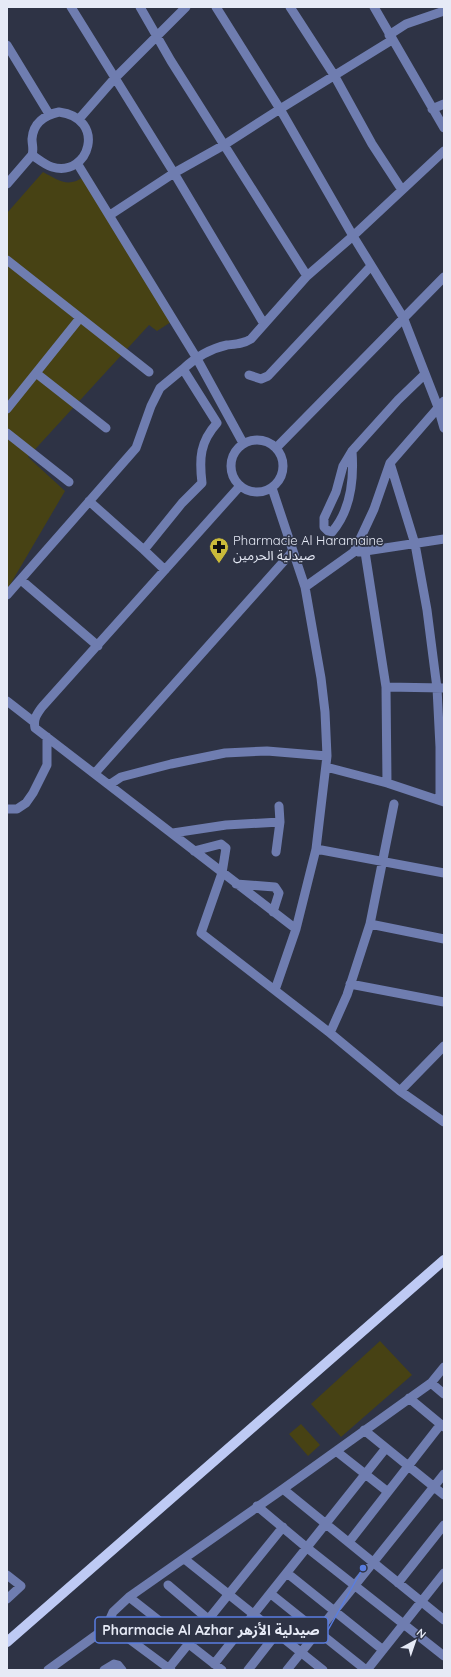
<svg xmlns="http://www.w3.org/2000/svg" width="451" height="1677" font-family="Quicksand,'Noto Sans Arabic',sans-serif">
	<rect width="100%" height="100%" fill="#2e3345"/>
	<!-- green -->
	<path fill="#474214" d="M43 172C58 180 68 188 83 177L171 322 157 331 149 325 28 457 65 491 7 590V213Z
		M380 1341 412 1375 341 1437 311 1404Z
		M301 1424 320 1445 308 1456 289 1434Z"/>
	<g fill="none" stroke-linecap="round" stroke-linejoin="round">
		<!-- minor -->
		<path stroke="#6f7db0" stroke-width="9" d="M71 7 174 173 264 324
			M140 7 171 61 307 276
			M216 7 280 109 353 236 403 317 438 407 444 428
			M290 7 334 75 372 144 402 190
			M374 7 444 128
			M389 35 406 24 444 11
			M7 45 49 114
			M432 109 444 104
			M59 112C107 118 90 178 52 167 45 165 38 159 32 155 34 149 32 145 32 139 33 123 45 115 59 112Z
			M79 119 114 79 186 7
			M77 163 196 357 243 443
			M7 184 32 155
			M110 215 174 173 224 145 280 109 392 40
			M7 260 149 372
			M183 369C196 357 209 349 227 345 236 344 243 344 251 339L307 276 353 236 444 151
			M36 373 106 428
			M249 375 261 379 268 376 371 266
			M7 409 80 318
			M7 433 69 482
			M231 466a26 26 0 1 1 52 0a26 26 0 1 1-52 0Z
			M276 448 444 277
			M352 451C354 478 351 510 332 532L328 531 324 527V518L336 492 343 466 352 451 398 400 425 374
			M390 463 415 544 427 610 437 688 440 747V800
			M240 486 42 707C37 714 33 719 35 728L296 929
			M272 488 305 587 321 678 325 712 327 756 316 849 296 929 275 990
			M89 501 144 550 165 570
			M359 552 444 539
			M365 552 386 687 387 783
			M21 580 98 646
			M305 587 354 552 374 509 390 463 444 401
			M7 595 136 448 151 406 160 388 183 369 217 423C200 442 199 458 202 483L182 503 144 550
			M386 687 444 688
			M7 701 34 722
			M326 767 387 783 444 802
			M95 773 293 551
			M109 785 121 777 171 764 225 753 267 751 327 756
			M7 809H17L26 803 33 793 47 765V737
			M173 833 226 825 280 822
			M316 849 444 873
			M194 851 221 844 226 848 222 873 201 933 330 1033 400 1091 444 1122
			M276 852 280 822 279 806
			M236 884 275 887 279 893 273 912
			M370 924 444 939
			M350 984 444 1002
			M330 1033 347 995 370 924 394 804
			M400 1091 444 1046
			M431 1383 444 1394
			M409 1398 444 1427
			M364 1430 444 1495
			M336 1451 388 1492
			M283 1489 444 1620
			M257 1506 306 1547 444 1656
			M349 1542 441 1424
			M187 1561 323 1670
			M287 1573 383 1650
			M7 1575 21 1586 7 1599
			M398 1583 444 1525
			M168 1585 208 1619
			M271 1594 366 1670
			M129 1597 222 1670
			M125 1636 171 1670
			M214 1664 386 1448
			M169 1668 283 1527
			M48 1670 106 1628 113 1612 129 1597 283 1489 431 1383 444 1367
			M104 1670 114 1664 118 1665 122 1670
			M248 1670 277 1633
			M287 1670 444 1474
			M367 1670 444 1573"/>
		<!-- major -->
		<path stroke="#becaf4" stroke-width="10" d="M7 1642 444 1260"/>
	</g>
	<!-- icons -->
	<defs>
		<symbol id="pharmacy-pin" viewBox="-11 -11 22 30"><path d="M0 17L-7.5 6A9.5 9.5 0 1 1 7.5 6Z" fill="#caba3a" stroke="#2e3345"/><path d="M-2-6h4v4h4v4h-4v4h-4v-4h-4v-4h4Z" fill="#111"/></symbol>
	</defs>
	<g fill-rule="evenodd">
		<use href="#pharmacy-pin" x="208" y="536" width="22" height="30"/>
	</g>
	<g text-anchor="middle" stroke-width="3.5" stroke-linejoin="round" paint-order="stroke">
		<!-- poi labels -->
		<g font-size="13" fill="#e6eaf6" stroke="#2e3345" text-anchor="start">
			<text x="233" y="545">Pharmacie Al Haramaine<tspan x="233" dy="15">صيدلية الحرمين</tspan></text>
		</g>
	</g>
	<!-- callouts -->
	<path fill="none" stroke="#597de1" stroke-width="1.5" d="M363 1568L328 1630"/>
	<circle fill="#597de1" stroke="#2e3345" stroke-width="1.5" cx="363" cy="1568" r="4"/>
	<rect fill="#2e3345" stroke="#597de1" stroke-width="1.5" x="95" y="1617" width="233" height="26" rx="4"/>
	<g font-size="14" text-anchor="middle" font-weight="bold" fill="#e6eaf6">
		<text x="211" y="1635">Pharmacie Al Azhar صيدلية الأزهر</text>
	</g>
	<!-- border -->
	<rect width="451" height="1677" fill="none" stroke="#e6eaf6" stroke-width="16"/>
	<!-- north arrow -->
	<g transform="translate(415 1641) rotate(40)" stroke="#2e3345" stroke-width="3" paint-order="stroke">
	<path d="M0-3L7 15L0 10L-7 15Z" fill="#e6eaf6"/>
	<text y="-6" font-size="11" font-weight="bold" text-anchor="middle" fill="#e6eaf6">N</text>
	</g>
</svg>
